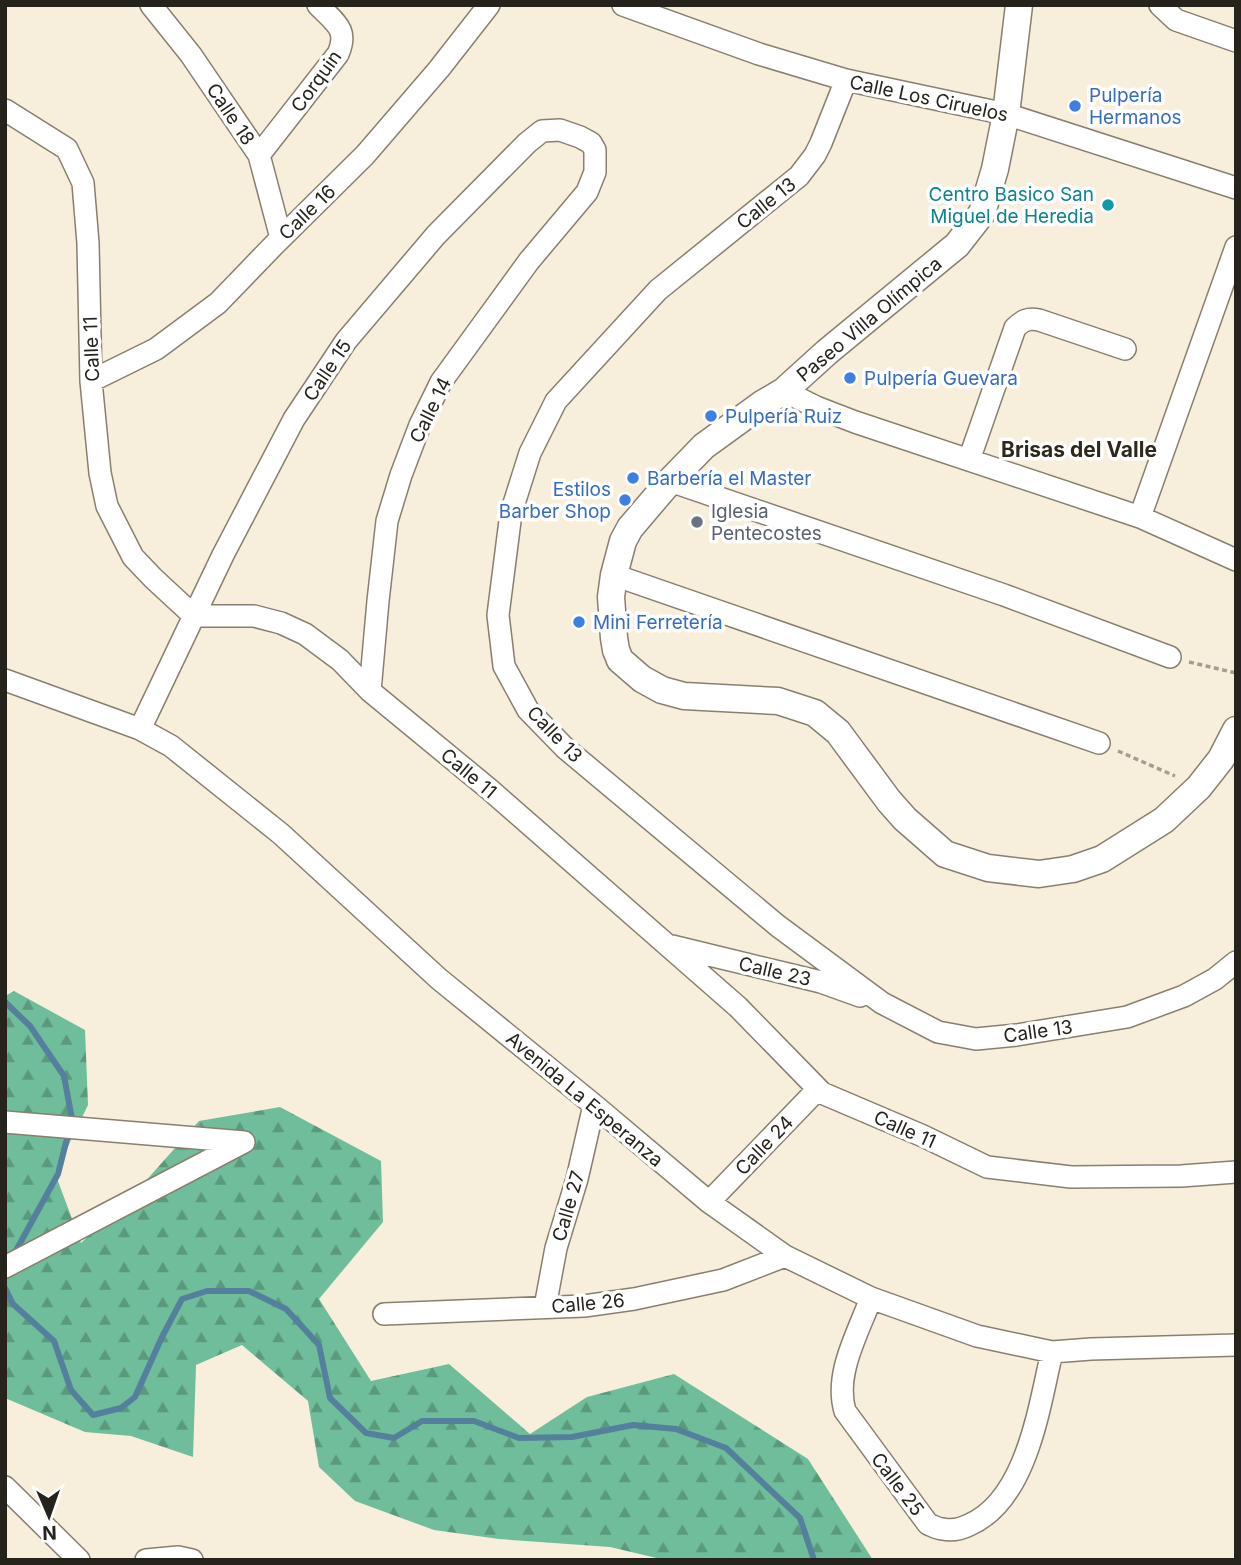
<svg xmlns="http://www.w3.org/2000/svg" width="1241" height="1565" font-family="Inter,sans-serif">
	<defs>
		<pattern id="forest-firs" width="22" height="20" patternUnits="userSpaceOnUse" patternTransform="scale(1.75)"><rect width="22" height="20" fill="#6fbd9a"/><path d="M5 1l3.5 6h-7zM16 11l3.5 6h-7z" fill="#5b997d"/></pattern>
	</defs>
	<rect width="100%" height="100%" fill="#f8eedc"/>
	<!-- forest -->
	<path fill="url(#forest-firs)" d="M14 991 85 1030 88 1105 55 1173 81 1243 143 1184 199 1121 280 1107 381 1161 383 1222 319 1299 371 1381 449 1364 530 1434 587 1397 674 1374 808 1459 873 1560H665L610 1547 499 1539 434 1530 355 1501 319 1467 308 1401 242 1345 196 1365 193 1457 131 1436 85 1432 5 1398V996Z"/>
	<g fill="none" stroke-linecap="round" stroke-linejoin="round">
		<!-- stream -->
		<path stroke="#54809d" stroke-width="6" d="M5 1002 30 1026 64 1076 72 1119 58 1174 13 1256
			M5 1288 13 1304 54 1341 71 1390 93 1415 121 1408 135 1397 162 1337 182 1299 207 1291H249L286 1309 319 1345 330 1398 366 1433 394 1438 422 1421H474L519 1438 572 1437 633 1425 676 1429 726 1448 800 1518 814 1560"/>
		<defs>
			<path id="minor" d="M151 5 191 55 259 155 281 238
				M623 5 759 54 846 80 1006 114 1236 188
				M1160 5 1176 20 1236 41
				M846 80 821 143 815 155 799 176 658 290 556 401 530 453 511 513 498 615 504 666 528 710 565 748 778 926 882 1003 938 1032 976 1039 1017 1035 1127 1017 1184 996 1215 979 1236 962
				M5 110 67 149 83 183 88 243 91 381 100 473 107 506 133 557 153 578 194 616H254L281 623 305 634 340 660 370 691 489 789 738 1007 822 1093 923 1136 987 1167 1071 1177 1181 1176 1236 1172
				M259 155 338 54C349 29 335 23 318 5
				M91 381 156 349 218 303 274 245 365 155 439 69 489 5
				M784 391 816 407 855 422 1140 517 1236 560
				M969 460 1015 328C1023 320 1028 318 1039 320L1125 349
				M670 481 1004 595 1170 657
				M1140 517 1236 247
				M614 575 1099 743
				M5 680 140 729 171 746 281 834 439 979 594 1105 709 1202 785 1256 871 1298 977 1336 1052 1352 1091 1349 1236 1345
				M140 729 223 555 294 419 346 341 436 235 527 143 542 131 560 130 580 137 591 143 595 150V172L587 192 529 261 441 382 420 425 401 475 387 521 378 601 370 691
				M672 946 821 982 860 996
				M5 1122 244 1142 5 1267
				M709 1202 818 1089
				M871 1298C858 1333 834 1374 845 1411L928 1524C933 1526 938 1529 943 1529 952 1531 961 1529 969 1525 1027 1500 1039 1407 1052 1352
				M545 1307 556 1248 577 1179 594 1105
				M384 1314 584 1306 634 1299 723 1280 785 1256
				M5 1487 79 1560
				M146 1560 178 1557 192 1560"/>
			<path id="major" d="M1019 5 1006 114 995 169 982 213 957 245 827 352 784 391 762 404 704 446 670 481 630 528 623 541 614 575 611 597 614 638 616 650 620 660 642 679 662 690 684 696 778 701 815 713 838 732 889 801 905 819 945 854 988 868 1039 874 1073 869 1102 859 1164 820 1199 787 1221 759 1236 730"/>
		</defs>
		<!-- minor casing -->
		<use href="#minor" stroke="#887f6f" stroke-width="24"/>
		<!-- major casing -->
		<use href="#major" stroke="#887f6f" stroke-width="29"/>
		<!-- path -->
		<path stroke="#a59d90" stroke-width="3.5" stroke-dasharray="5 3.5" stroke-linecap="butt" d="M1189 662 1236 673
			M1118 751 1175 776"/>
		<!-- minor -->
		<use href="#minor" stroke="#fff" stroke-width="21"/>
		<!-- major -->
		<use href="#major" stroke="#fff" stroke-width="26"/>
	</g>
	<!-- markers -->
	<g fill="#3f7fe0" stroke="#fff" stroke-width="2.5">
		<circle cx="1075" cy="106" r="7"/>
		<circle cx="850" cy="378" r="7"/>
		<circle cx="711" cy="416" r="7"/>
		<circle cx="633" cy="478" r="7"/>
		<circle cx="625" cy="500" r="7"/>
		<circle cx="579" cy="622" r="7"/>
	</g>
	<circle fill="#0f9aa8" stroke="#fff" stroke-width="2.5" cx="1108" cy="205" r="7"/>
	<circle fill="#6b7280" stroke="#fff" stroke-width="2.5" cx="697" cy="522" r="7"/>
	<g text-anchor="middle" stroke-width="7" stroke-linejoin="round" paint-order="stroke">
		<!-- street labels -->
		<g font-size="19" fill="#26231c" stroke="#fff">
			<text transform="translate(316 81) rotate(-54)" y="7">Corquin</text>
			<text transform="translate(929 98) rotate(12)" y="7">Calle Los Ciruelos</text>
			<text transform="translate(231 114) rotate(56)" y="7">Calle 18</text>
			<text transform="translate(766 203) rotate(-39)" y="7">Calle 13</text>
			<text transform="translate(307 212) rotate(-44)" y="7">Calle 16</text>
			<text transform="translate(869 319) rotate(-40)" y="7">Paseo Villa Olímpica</text>
			<text transform="translate(91 349) rotate(-92)" y="7">Calle 11</text>
			<text transform="translate(327 370) rotate(-56)" y="7">Calle 15</text>
			<text transform="translate(430 410) rotate(-64)" y="7">Calle 14</text>
			<text transform="translate(555 734) rotate(46)" y="7">Calle 13</text>
			<text transform="translate(469 773) rotate(40)" y="7">Calle 11</text>
			<text transform="translate(775 971) rotate(13)" y="7">Calle 23</text>
			<text transform="translate(1038 1031) rotate(-8)" y="7">Calle 13</text>
			<text transform="translate(585 1099) rotate(40)" y="7">Avenida La Esperanza</text>
			<text transform="translate(905 1129) rotate(24)" y="7">Calle 11</text>
			<text transform="translate(764 1145) rotate(-46)" y="7">Calle 24</text>
			<text transform="translate(568 1206) rotate(-74)" y="7">Calle 27</text>
			<text transform="translate(588 1303) rotate(-5)" y="7">Calle 26</text>
			<text transform="translate(898 1484) rotate(53)" y="7">Calle 25</text>
		</g>
		<!-- shop labels -->
		<g font-size="19" fill="#366cbe" stroke="#fff" text-anchor="start">
			<text x="1089" y="102">Pulpería<tspan x="1089" dy="22">Hermanos</tspan></text>
			<text x="864" y="385">Pulpería Guevara</text>
			<text x="725" y="423">Pulpería Ruiz</text>
			<text x="647" y="485">Barbería el Master</text>
			<text x="611" y="496" text-anchor="end">Estilos<tspan x="611" dy="22">Barber Shop</tspan></text>
			<text x="593" y="629">Mini Ferretería</text>
		</g>
		<!-- culture labels -->
		<g font-size="19" fill="#0d838f" stroke="#fff" text-anchor="end">
			<text x="1094" y="201">Centro Basico San<tspan x="1094" dy="22">Miguel de Heredia</tspan></text>
		</g>
		<!-- worship labels -->
		<g font-size="19" fill="#5b616d" stroke="#fff" text-anchor="start">
			<text x="711" y="518">Iglesia<tspan x="711" dy="22">Pentecostes</tspan></text>
		</g>
		<!-- neighbourhood labels -->
		<g font-size="21" font-weight="bold" fill="#2f281a" stroke="#fff">
			<text x="1079" y="457">Brisas del Valle</text>
		</g>
	</g>
	<!-- border -->
	<rect width="1241" height="1565" fill="none" stroke="#26231c" stroke-width="14"/>
	<!-- north arrow -->
	<g transform="translate(49 1516) rotate(178)" stroke="#ffffff" stroke-width="5" paint-order="stroke">
	<path d="M0-5L12 26L0 18L-12 26Z" fill="#26231c"/>
	<text y="-10" font-size="19" font-weight="bold" text-anchor="middle" fill="#26231c">N</text>
	</g>
</svg>
